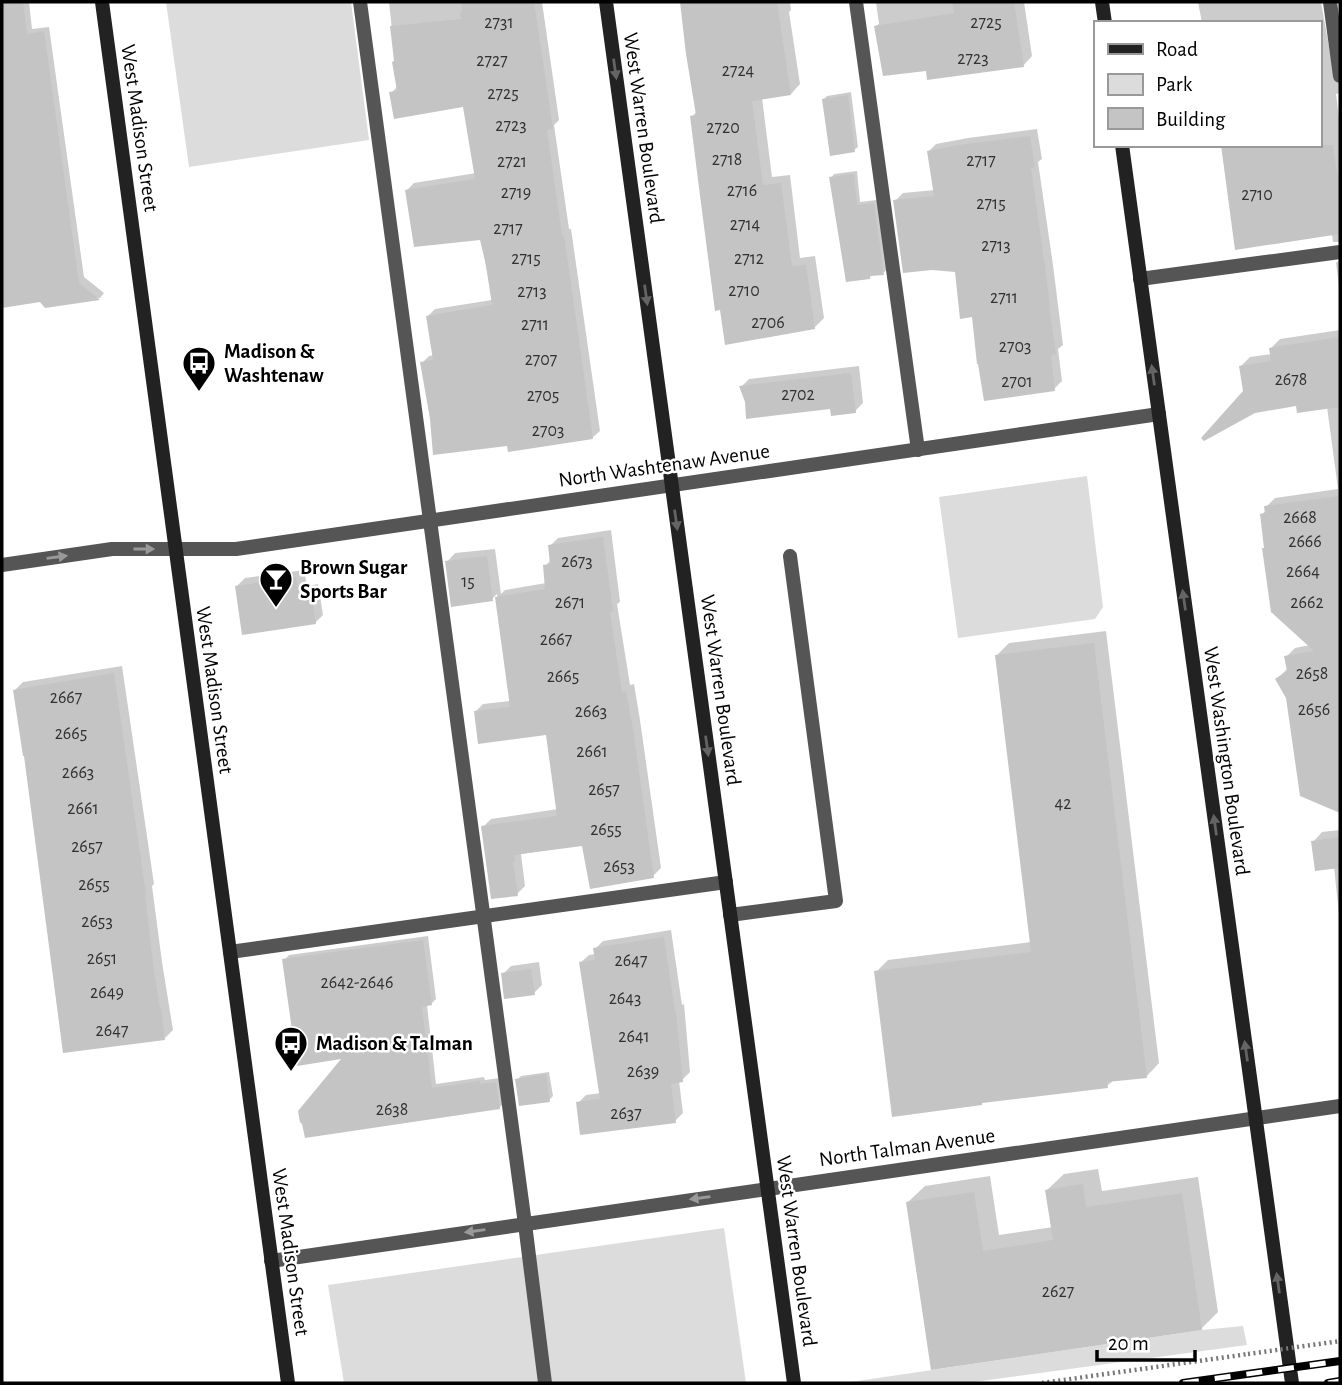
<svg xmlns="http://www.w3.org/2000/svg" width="1342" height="1385" font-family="'Alegreya Sans',sans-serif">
	<rect width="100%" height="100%" fill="#fff"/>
	<!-- green -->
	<path fill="#dcdcdc" d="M166 2H351L369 140 189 167Z
		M1087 476 1103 607 1095 619 958 638 939 497Z
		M724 1228 746 1383H344L328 1285Z
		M1243 1326 1247 1345 967 1383H851V1382L1202 1330Z"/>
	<!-- shadow -->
	<path fill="#0003" d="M2 2H29L32 29 49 27 84 277 104 293 100 298 46 306 40 301 2 306Z
		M389 2H542L559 120 554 125 569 229H571L600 431 592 438 508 444 431 418 422 363 429 356 434 355 427 317 435 309 492 300 481 238 407 190 414 183 476 173 464 105 391 93 398 86Z
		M682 2H790L791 10 789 12 800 84 791 94 762 98 772 177 790 175 800 258 815 256 824 318 814 328 692 117 697 111Z
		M876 2H1024L1032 56 1023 66 927 69 876 26 879 24Z
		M1198 2H1321L1331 58 1340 70V93L1336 94 1340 125V242H1333L1319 145V23H1202Z
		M851 92 858 147 854 150 824 99 827 96Z
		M1037 129 1042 159 1038 162 1053 265 1063 345 1058 349 1062 381 1054 389 974 315 957 270 895 201 903 193 935 190 928 152 936 144 968 138Z
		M857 171 860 202 877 200 887 270 883 273 873 274 870 277 831 178 834 174Z
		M1340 259V292L1336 263Z
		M1340 330V811L1302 795 1288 697 1277 679 1288 668 1286 657 1295 648 1310 645 1262 514 1267 510 1266 507 1275 498 1338 489 1327 407 1297 404 1245 392 1241 366 1250 357 1272 354 1271 348 1280 339Z
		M859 366 863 403 855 411 831 407 747 402 741 387 749 379Z
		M611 530 620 602 617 604 630 685 634 684 640 720 661 868 653 876 584 844 521 854 525 886 517 894 483 827 491 819 558 809 547 733 475 712 483 704 511 701 497 594 492 599 447 562 455 553 495 549 501 594 505 590 546 583 545 566 551 560 550 546 558 538Z
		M304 570 307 586 318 584 323 615 315 623 237 586 245 578Z
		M1106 631 1159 1063 1147 1076 1114 1080 1107 1086 984 1101 981 1104 876 972 888 960 1031 942 996 656 1009 643Z
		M122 666 154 884 152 886 162 962 173 1030 165 1038 26 754 15 690 23 682Z
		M1340 830V924L1334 867 1313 842 1322 832Z
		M671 930 682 1005 684 1004 690 1072 682 1080 679 1081 683 1113 675 1121 578 1103 586 1095 601 1093 580 963 589 955 595 954V949L603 941Z
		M428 936 436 999 431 1004 427 1005 436 1084 484 1077 485 1080 500 1078 504 1103 499 1108 307 1136 345 1057 284 960 289 955Z
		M539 962 542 985 534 993 503 974 511 966Z
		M549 1072 553 1096 549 1100 517 1080 521 1076Z
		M1098 1169 1102 1191 1198 1177 1218 1312 1201 1329 932 1368 908 1202 925 1186 990 1176 999 1235 1053 1227 1047 1190 1064 1174Z"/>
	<!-- building -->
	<path fill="#c4c4c4" d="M2 2H23L27 34 44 31 79 283 100 300 45 308 40 302 2 308Z
		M461 2H534L553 129 547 130 562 235H564L593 439 508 452 507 446 433 455 430 419 420 362 433 360 426 316 492 305 486 265 480 240 414 247 405 190 475 179 463 107 394 119 389 92 397 91 392 62 394 61 390 26 461 19 460 12 462 11Z
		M680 2H777L791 95 752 101 763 185 781 183 792 266 806 265 815 329 725 345 720 310 715 311 698 180 690 116 696 115 686 54Z
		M952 2H1014L1024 67 927 80 926 71 883 76 874 26 954 13Z
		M848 95 855 152 830 156 822 99Z
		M1030 136 1035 168H1031L1046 274 1050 306H1049L1056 354 1051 355 1055 391 984 401 978 364H977L972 317 960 319 955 272 932 270 903 273 893 200 934 196 927 151 959 145Z
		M1221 145H1333L1340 194V234L1235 250Z
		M854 174 857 205 874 203 884 275 870 276V279L846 282 829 177Z
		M1340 337V407L1297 413 1296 406 1255 413 1204 441 1201 438 1243 391 1239 366 1271 361 1269 348Z
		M851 373 856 413 831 416 830 409 746 419 745 402 739 386Z
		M1340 496V813L1300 796 1286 698 1275 679 1287 671 1284 656 1314 651 1271 612 1262 548H1264L1260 514 1265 513 1264 506Z
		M603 537 613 611 610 612 622 692 626 691 633 729 654 878 590 889 582 846 514 855 515 862H513L518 896 491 899 481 826 557 816 546 735 478 744 474 711 510 707 495 597 545 589 543 565 550 564 548 545Z
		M487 556 493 601 451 607 445 561Z
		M296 577 299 593 311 591 316 624 242 635 235 586Z
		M1094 643 1147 1078 1107 1082 1108 1088 982 1103V1105L892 1117 874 971 1031 952 995 655Z
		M114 673 146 894H145L154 971 160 1008H161L165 1040 63 1053 24 756H23L13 690Z
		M1340 837V868L1315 871 1311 841Z
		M664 937 675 1012H676L683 1082 671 1084 676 1123 580 1135 576 1102 600 1099 579 962 595 960 593 948Z
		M423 940 432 1005 422 1007 432 1088 480 1081V1084L496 1082 500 1109 305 1138 302 1124 300 1122 298 1111 341 1059 297 1066 282 959Z
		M531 969 535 995 504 999 501 973Z
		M546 1074 550 1102 519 1106 515 1079Z
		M1083 1184 1086 1207 1182 1193 1202 1330 931 1370 906 1202 974 1192 983 1251 1053 1240 1045 1190Z"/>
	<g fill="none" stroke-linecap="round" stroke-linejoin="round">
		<!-- path -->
		<path stroke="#777" stroke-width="4.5" stroke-dasharray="2 3.5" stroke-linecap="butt" d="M1042 1383 1248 1354"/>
		<!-- lane -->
		<path stroke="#555" stroke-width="14" d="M360 2 525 1224 545 1383
			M856 2 918 450
			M1330 2 1340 76
			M1140 279 1340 252
			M730 915 836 901 790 556
			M230 952 726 882"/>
		<!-- street -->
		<path stroke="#555" stroke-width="14" d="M2 565 112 549H236L1159 414
			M271 1261 1340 1106"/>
		<!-- secondary -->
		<path stroke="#222" stroke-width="14" d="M102 2 288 1383
			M606 2 794 1383
			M1102 2 1105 23
			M1122 145 1292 1383"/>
		<defs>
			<path id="rail" d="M1183 1383 1340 1361
				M1328 1383 1340 1381"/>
		</defs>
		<!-- rail casing -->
		<use href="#rail" stroke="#000" stroke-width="8"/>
		<!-- rail -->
		<use href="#rail" stroke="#fff" stroke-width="5" stroke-dasharray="16" stroke-linecap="butt"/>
		<!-- path-bridge -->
		<path stroke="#777" stroke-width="4.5" stroke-dasharray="2 3.5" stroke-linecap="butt" d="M1248 1354 1340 1341"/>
	</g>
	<!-- one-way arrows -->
	<defs><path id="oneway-solid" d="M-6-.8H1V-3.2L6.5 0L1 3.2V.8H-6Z" transform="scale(1.75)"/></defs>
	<g fill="#646464">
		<use href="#oneway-solid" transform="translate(615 69) rotate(82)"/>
		<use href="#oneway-solid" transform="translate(646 295) rotate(82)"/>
		<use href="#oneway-solid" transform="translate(1153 375) rotate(-98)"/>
		<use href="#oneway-solid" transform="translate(676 520) rotate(82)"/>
		<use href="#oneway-solid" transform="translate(1184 600) rotate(-98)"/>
		<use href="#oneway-solid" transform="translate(707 746) rotate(82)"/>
		<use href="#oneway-solid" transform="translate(1215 825) rotate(-98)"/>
		<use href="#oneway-solid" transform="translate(1246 1051) rotate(-98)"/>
		<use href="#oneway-solid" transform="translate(1278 1283) rotate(-98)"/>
	</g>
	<g fill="#999">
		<use href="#oneway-solid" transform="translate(144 549)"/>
		<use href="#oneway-solid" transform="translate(57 557) rotate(-8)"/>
		<use href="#oneway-solid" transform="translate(700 1198) rotate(172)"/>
		<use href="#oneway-solid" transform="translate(475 1231) rotate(172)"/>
	</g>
	<!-- icons -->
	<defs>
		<symbol id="bus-pin" viewBox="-11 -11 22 30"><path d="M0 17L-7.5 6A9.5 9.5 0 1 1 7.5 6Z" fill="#000" stroke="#fff"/><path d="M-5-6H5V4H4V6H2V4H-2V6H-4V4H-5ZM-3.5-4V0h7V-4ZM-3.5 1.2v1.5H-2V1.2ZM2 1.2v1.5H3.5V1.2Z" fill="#fff"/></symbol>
		<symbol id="bar-pin" viewBox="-11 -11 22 30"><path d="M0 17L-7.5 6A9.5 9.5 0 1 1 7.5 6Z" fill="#000" stroke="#fff"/><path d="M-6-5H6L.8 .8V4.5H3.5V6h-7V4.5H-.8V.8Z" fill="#fff"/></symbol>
	</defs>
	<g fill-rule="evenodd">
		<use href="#bus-pin" x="180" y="344" width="38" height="52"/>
		<use href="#bar-pin" x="257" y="560" width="38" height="52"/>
		<use href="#bus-pin" x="272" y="1024" width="38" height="52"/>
	</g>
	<g text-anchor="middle" stroke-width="5" stroke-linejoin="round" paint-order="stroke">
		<!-- number labels -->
		<g font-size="18" fill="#313131">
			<text x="499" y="28">2731</text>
			<text x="986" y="28">2725</text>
			<text x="973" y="64">2723</text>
			<text x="492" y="66">2727</text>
			<text x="738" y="76">2724</text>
			<text x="503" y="99">2725</text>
			<text x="511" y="131">2723</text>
			<text x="723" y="133">2720</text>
			<text x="727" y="165">2718</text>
			<text x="981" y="166">2717</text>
			<text x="512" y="167">2721</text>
			<text x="742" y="196">2716</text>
			<text x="516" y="198">2719</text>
			<text x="1257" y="200">2710</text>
			<text x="991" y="209">2715</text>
			<text x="745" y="230">2714</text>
			<text x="508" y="234">2717</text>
			<text x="996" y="251">2713</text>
			<text x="526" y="264">2715</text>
			<text x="749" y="264">2712</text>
			<text x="744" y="296">2710</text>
			<text x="532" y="297">2713</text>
			<text x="1004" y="303">2711</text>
			<text x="768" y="328">2706</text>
			<text x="535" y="330">2711</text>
			<text x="1015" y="352">2703</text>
			<text x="541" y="365">2707</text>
			<text x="1291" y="385">2678</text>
			<text x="1017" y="387">2701</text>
			<text x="798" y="400">2702</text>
			<text x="543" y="401">2705</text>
			<text x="548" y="436">2703</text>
			<text x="1300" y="523">2668</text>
			<text x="1305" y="547">2666</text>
			<text x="577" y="567">2673</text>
			<text x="1303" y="577">2664</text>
			<text x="468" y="587">15</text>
			<text x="570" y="608">2671</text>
			<text x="1307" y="608">2662</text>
			<text x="556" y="645">2667</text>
			<text x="1312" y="679">2658</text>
			<text x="563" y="682">2665</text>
			<text x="66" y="703">2667</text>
			<text x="1314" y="715">2656</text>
			<text x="591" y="717">2663</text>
			<text x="71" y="739">2665</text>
			<text x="592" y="757">2661</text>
			<text x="78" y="778">2663</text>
			<text x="604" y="795">2657</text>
			<text x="1063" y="809">42</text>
			<text x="83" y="814">2661</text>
			<text x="606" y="835">2655</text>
			<text x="87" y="852">2657</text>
			<text x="619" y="872">2653</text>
			<text x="94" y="890">2655</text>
			<text x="97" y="927">2653</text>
			<text x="102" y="964">2651</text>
			<text x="631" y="966">2647</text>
			<text x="357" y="988">2642-2646</text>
			<text x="107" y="998">2649</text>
			<text x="625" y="1004">2643</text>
			<text x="112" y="1036">2647</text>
			<text x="634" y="1042">2641</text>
			<text x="643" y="1077">2639</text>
			<text x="392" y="1115">2638</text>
			<text x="626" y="1119">2637</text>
			<text x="1058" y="1297">2627</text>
		</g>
		<!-- street labels -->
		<g font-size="21" fill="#000" stroke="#fff">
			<text transform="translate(140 128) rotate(82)" y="7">West Madison Street</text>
			<text transform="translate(644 128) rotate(82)" y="7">West Warren Boulevard</text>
			<text transform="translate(664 465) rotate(-8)" y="7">North Washtenaw Avenue</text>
			<text transform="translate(215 690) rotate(82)" y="7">West Madison Street</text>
			<text transform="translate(721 690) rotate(82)" y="7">West Warren Boulevard</text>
			<text transform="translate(1227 761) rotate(82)" y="7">West Washington Boulevard</text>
			<text transform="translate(907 1147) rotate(-8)" y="7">North Talman Avenue</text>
			<text transform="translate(797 1251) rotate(82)" y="7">West Warren Boulevard</text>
			<text transform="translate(291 1252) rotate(82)" y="7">West Madison Street</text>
		</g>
		<!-- poi labels -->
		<g font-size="21" font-weight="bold" fill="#000" stroke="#fff" text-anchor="start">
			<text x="224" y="358">Madison &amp;<tspan x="224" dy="24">Washtenaw</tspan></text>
			<text x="300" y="574">Brown Sugar<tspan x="300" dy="24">Sports Bar</tspan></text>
			<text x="316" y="1050">Madison &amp; Talman</text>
		</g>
	</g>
	<!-- border -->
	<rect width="1342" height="1385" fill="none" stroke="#000000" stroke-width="7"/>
	<!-- legend -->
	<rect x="1094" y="21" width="228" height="126" fill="#ffffff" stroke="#999999" stroke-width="2"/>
	<rect x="1108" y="44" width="35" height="10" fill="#222222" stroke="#999999" stroke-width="2"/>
	<text x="1156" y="56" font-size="21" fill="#000000">Road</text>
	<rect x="1108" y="74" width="35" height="21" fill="#dcdcdc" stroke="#999999" stroke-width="2"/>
	<text x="1156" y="91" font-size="21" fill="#000000">Park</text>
	<rect x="1108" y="108" width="35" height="21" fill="#c4c4c4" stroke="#999999" stroke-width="2"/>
	<text x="1156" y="126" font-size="21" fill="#000000">Building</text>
	<!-- scale -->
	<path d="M1097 1350v10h98v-10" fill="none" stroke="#000000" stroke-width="3.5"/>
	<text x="1108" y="1350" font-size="21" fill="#000000" stroke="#ffffff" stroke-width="5" paint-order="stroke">20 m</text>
</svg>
